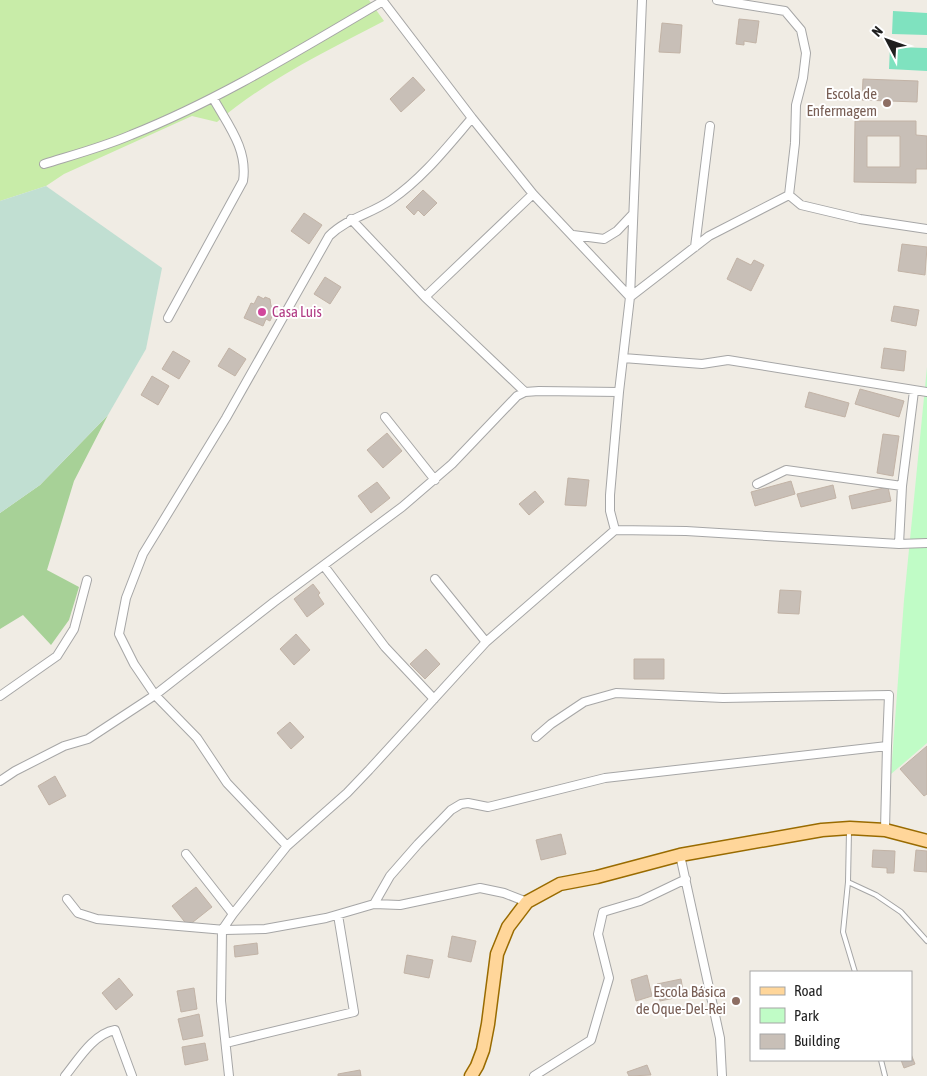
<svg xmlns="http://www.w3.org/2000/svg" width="927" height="1076" font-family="'Asap Condensed',sans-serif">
	<rect width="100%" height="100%" fill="#f0ece4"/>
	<!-- grass -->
	<path fill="#c8eca8" d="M0 0H369L384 21C327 51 266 80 217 122L192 116 64 174 46 186 0 201Z"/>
	<!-- forest -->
	<path fill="#a7d197" d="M108 415 74 481 47 570 79 587 69 620 51 645 23 615 0 629V513L40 485Z"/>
	<!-- wetland -->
	<path fill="#c1dfd2" d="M46 186 162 268 146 349 108 415 40 485 0 513V201Z"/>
	<!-- park -->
	<path fill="#c0fcc6" d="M927 367V743L891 774 904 600Z"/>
	<!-- pitch -->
	<path fill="#7fe2bf" d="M893 11 927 13V35L892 34Z
		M890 47 927 48V71L889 69Z"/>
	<!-- building -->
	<path fill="#c8bfb7" stroke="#c2b3a6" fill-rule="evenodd" d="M739 19 759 21 756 43 744 41V45L736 44Z
		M662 23 682 25 680 53 659 52Z
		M413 77 425 90 401 112 390 99Z
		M863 79 918 81 917 102 862 100Z
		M855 121H916V135L927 136V169H916V183L854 182ZM867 136H900V167H867Z
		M423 190 437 203 424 216 418 210 414 215 406 207Z
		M304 213 322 225 309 244 291 231Z
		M902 244 927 247 925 275 898 271Z
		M737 258 751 265 754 260 764 265 751 291 727 279Z
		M325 277 341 287 330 304 314 294Z
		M258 296 264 299 265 297 270 299 271 306 276 308 270 321 266 319 263 326 244 318 251 303 254 304Z
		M894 306 919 310 916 326 891 321Z
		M229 348 246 359 235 376 218 366Z
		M884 348 906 351 904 371 881 368Z
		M173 351 190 361 179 379 162 369Z
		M152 376 169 386 158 405 141 395Z
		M860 389 904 401 899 417 855 404Z
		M809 392 849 403 845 417 805 407Z
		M387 433 402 451 383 468 367 450Z
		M883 434 899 436 893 476 877 473Z
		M568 478 589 480 586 506 565 505Z
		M791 481 795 494 755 506 751 492Z
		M377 482 390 498 371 513 358 496Z
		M833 485 836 498 801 507 797 494Z
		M888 487 891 501 852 509 849 496Z
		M535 491 544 502 529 515 519 504Z
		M313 584 320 593 318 595 324 604 307 617 294 599Z
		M780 590 801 591 799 614 778 613Z
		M296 634 310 650 294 665 280 649Z
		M426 649 440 664 425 679 410 664Z
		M634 659H664V679H634Z
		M290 722 304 737 291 749 277 733Z
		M927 746V794L924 796 900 769Z
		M55 776 66 796 49 805 38 786Z
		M561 834 566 854 541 860 536 840Z
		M873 850 895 851 894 873H887V868L872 867Z
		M916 850 927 851V872L914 871Z
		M196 887 212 907 188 926 172 906Z
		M452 936 476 941 471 962 448 957Z
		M257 943 258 954 235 957 234 946Z
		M407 955 433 960 429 978 404 973Z
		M647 975 652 996 636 1001 631 980Z
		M119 978 133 995 116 1010 102 993Z
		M681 979 684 996 660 1001 657 984Z
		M194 988 197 1009 181 1012 177 991Z
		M199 1014 203 1036 183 1040 178 1019Z
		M205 1043 208 1060 185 1065 182 1047Z
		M911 1054 915 1064 904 1068 901 1060H911Z
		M647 1065 651 1075 629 1076 627 1072Z
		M360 1070 361 1076H338V1074Z"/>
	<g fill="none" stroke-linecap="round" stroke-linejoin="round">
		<defs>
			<path id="lane" d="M849 831 848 882 876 895 901 912 927 941
				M848 882 843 932 855 972
				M881 1060 885 1076"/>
			<path id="street" d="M382 0 472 118 533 194 630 297
				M717 0 785 11 801 30 806 53 803 78 796 105 795 143 789 195
				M44 164C73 155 103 147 131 135 219 100 301 49 383 1
				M789 195 801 205 860 219 927 229
				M351 219 425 297 525 392
				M573 235 604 239 617 231 633 214
				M695 247 710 126
				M425 297 533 194
				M630 297 709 236 789 195
				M168 318 243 181C248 149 228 125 213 98
				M623 358 702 364 728 360 927 392
				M385 417 435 480
				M757 484 786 470 902 486
				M615 530 610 511V495L619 392 630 297 642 0
				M899 544 902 486 914 391
				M324 566 385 647 434 699
				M435 579 486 642
				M0 696 57 656 74 629 87 580
				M536 737 551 724 584 702 616 693 723 698 889 695 887 746
				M0 781 15 771 64 746 88 739 155 695 274 602 402 507 452 464 517 396 525 392 539 391 619 392
				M287 846 227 783 197 738 155 695 134 664 119 634 126 598 143 554 226 418 329 236C347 218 371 214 391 200 423 178 447 147 472 118
				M186 854 233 914
				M680 855 720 1038 722 1076
				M67 899 78 913 97 919 225 930 265 929 326 918 374 904 400 905 480 888 504 893 527 902
				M374 904 390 876 418 844 451 810 461 804 468 803 488 807 605 778 887 746 885 830
				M226 1043 354 1012 338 915
				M65 1076C78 1060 93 1034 115 1030L132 1076
				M229 1076 221 1001 222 930 233 914 287 846 347 793 369 770 486 642 615 530 686 531 899 544 927 543
				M534 1076 591 1040 609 978 598 934 603 912 640 901 686 879"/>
			<path id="primary" d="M471 1076 477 1066 483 1050 488 1024 497 954 508 927 527 902 560 884 597 877 680 855 822 830 850 828 885 830 927 841"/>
		</defs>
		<!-- lane casing -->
		<use href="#lane" stroke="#a6a6a6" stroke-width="6"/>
		<!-- street casing -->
		<use href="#street" stroke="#a6a6a6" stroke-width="10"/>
		<!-- primary casing -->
		<use href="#primary" stroke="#996b00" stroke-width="15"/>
		<!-- lane -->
		<use href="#lane" stroke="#fff" stroke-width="4"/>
		<!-- street -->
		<use href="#street" stroke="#fff" stroke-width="8"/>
		<!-- primary -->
		<use href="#primary" stroke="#ffd69a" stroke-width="12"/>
	</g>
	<!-- markers -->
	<g fill="#8d6e63" stroke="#fff" stroke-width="2">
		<circle cx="887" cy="103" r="5"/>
		<circle cx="736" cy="1001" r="5"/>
	</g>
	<circle fill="#d1479c" stroke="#fff" stroke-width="2" cx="262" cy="312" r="5"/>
	<g text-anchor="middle" stroke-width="4" stroke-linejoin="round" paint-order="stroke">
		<!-- education labels -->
		<g font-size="15" fill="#785e54" stroke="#fff" text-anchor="end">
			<text x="877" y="99">Escola de<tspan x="877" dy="17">Enfermagem</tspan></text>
			<text x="726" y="997">Escola Básica<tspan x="726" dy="17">de Oque-Del-Rei</tspan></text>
		</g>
		<!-- hotel labels -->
		<g font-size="15" fill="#b23c85" stroke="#fff" text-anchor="start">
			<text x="272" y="317">Casa Luis</text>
		</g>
	</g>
	<!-- legend -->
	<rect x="750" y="971" width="162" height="90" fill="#ffffff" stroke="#a5a5a5"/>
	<rect x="760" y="987" width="25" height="8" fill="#ffd69a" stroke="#a5a5a5"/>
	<text x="794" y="996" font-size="15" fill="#1f1f1f">Road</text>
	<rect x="760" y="1008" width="25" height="15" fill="#c0fcc6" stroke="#a5a5a5"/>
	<text x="794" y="1021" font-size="15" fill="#1f1f1f">Park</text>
	<rect x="760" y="1034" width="25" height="15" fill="#c8bfb7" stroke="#a5a5a5"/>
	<text x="794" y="1046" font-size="15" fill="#1f1f1f">Building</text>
	<!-- north arrow -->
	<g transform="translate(887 40) rotate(311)" stroke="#ffffff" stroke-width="4" paint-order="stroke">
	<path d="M0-4L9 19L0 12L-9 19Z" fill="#1f1f1f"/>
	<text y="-8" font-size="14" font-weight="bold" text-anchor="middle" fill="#1f1f1f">N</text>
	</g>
</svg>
